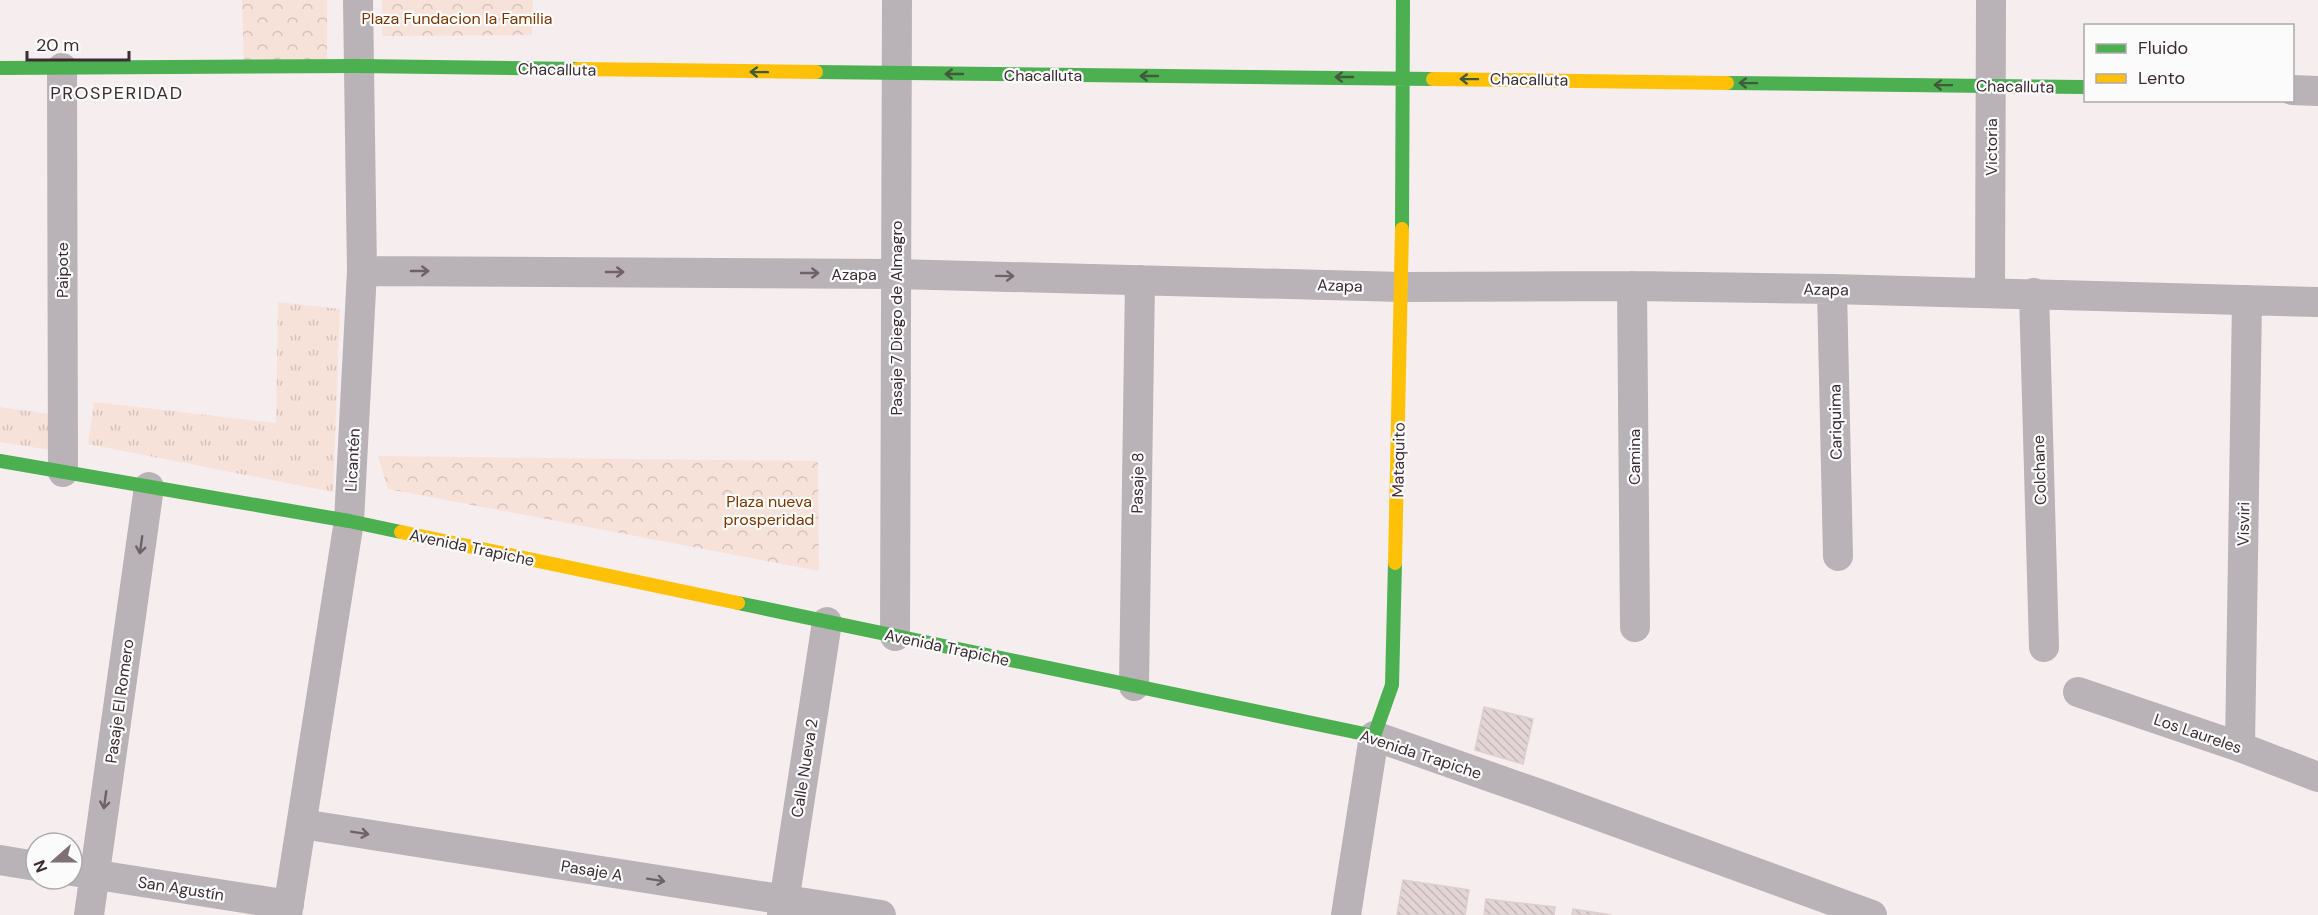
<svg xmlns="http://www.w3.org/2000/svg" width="2318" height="915" font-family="'DM Sans',sans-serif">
	<defs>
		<pattern id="grass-tufts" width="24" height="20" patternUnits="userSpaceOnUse" patternTransform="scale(1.5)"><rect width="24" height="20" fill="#f7e2da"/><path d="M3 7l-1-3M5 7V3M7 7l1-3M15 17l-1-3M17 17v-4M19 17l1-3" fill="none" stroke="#d5c2bc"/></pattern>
		<pattern id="forest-crowns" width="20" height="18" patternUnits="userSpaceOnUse" patternTransform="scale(1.5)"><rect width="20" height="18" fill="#f7e2da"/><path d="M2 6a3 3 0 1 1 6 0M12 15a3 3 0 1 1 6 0" fill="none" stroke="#d5c2bc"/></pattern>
		<pattern id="building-back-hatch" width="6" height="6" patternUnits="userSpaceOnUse" patternTransform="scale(1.5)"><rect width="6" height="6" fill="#e3d5d5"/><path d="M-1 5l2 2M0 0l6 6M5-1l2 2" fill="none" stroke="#c4b7b7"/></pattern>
	</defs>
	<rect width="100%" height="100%" fill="#f6edef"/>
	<!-- grass -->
	<path fill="url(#grass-tufts)" d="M278 302 340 309 333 492 88 444 94 402 276 423Z
		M0 407 49 414V450L0 442Z"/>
	<!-- forest -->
	<path fill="url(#forest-crowns)" d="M242 0H327V68L244 65Z
		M382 0H533L532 35 382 36Z
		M378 456 818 461 819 571 388 489Z"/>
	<!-- building -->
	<path fill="url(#building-back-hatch)" stroke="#dbcfd0" stroke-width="1.5" d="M1484 707 1533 719 1523 764 1475 750Z
		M1403 880 1469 890 1465 915H1397Z
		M1486 899 1555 907 1554 915H1484Z
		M1573 909 1611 915H1572Z"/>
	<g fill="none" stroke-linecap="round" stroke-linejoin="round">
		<!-- street -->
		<path stroke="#b9b2b6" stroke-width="30" d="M62 68 63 472
			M2292 90 2318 91
			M362 271 896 274 1402 287 1632 286 1832 289 2318 302
			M1632 286 1635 627
			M1832 289 1838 556
			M1990 293 1991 0
			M2034 293 2044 647
			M895 636 897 0
			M1134 686 1140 280
			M2078 692 2240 747 2318 777
			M2240 747 2247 300
			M302 824 881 915
			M0 860 36 866
			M72 871 289 905
			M89 915 149 487
			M287 915 349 521 362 271 358 0
			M782 915 827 622
			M1346 915 1374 736 1545 796 1872 915"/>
		<!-- fast -->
		<path stroke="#4caf50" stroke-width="14" d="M0 68 358 66 578 69
			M816 72 1433 79
			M1727 83 2086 87
			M1402 229 1403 0
			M0 461 349 521 401 532
			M738 603 1374 736 1392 685 1395 563"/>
		<!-- slow -->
		<path stroke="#ffc107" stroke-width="14" d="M578 69 816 72
			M1433 79 1727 83
			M401 532 738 603
			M1395 563 1402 229"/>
	</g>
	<!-- one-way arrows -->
	<defs><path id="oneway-shaft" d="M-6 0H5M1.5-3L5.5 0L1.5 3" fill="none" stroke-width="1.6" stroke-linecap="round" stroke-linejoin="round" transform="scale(1.5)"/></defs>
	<g stroke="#425a3c">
		<use href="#oneway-shaft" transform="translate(759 72) rotate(-179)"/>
		<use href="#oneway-shaft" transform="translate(954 74) rotate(-180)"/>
		<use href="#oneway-shaft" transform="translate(1149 76) rotate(-180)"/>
		<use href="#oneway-shaft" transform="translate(1344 77) rotate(-180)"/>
		<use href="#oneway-shaft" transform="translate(1469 79) rotate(-179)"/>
		<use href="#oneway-shaft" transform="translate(1748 83) rotate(-179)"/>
		<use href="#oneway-shaft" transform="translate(1943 85) rotate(-179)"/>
	</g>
	<g stroke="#6f6267">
		<use href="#oneway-shaft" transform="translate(420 271)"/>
		<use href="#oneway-shaft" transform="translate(615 272)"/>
		<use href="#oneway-shaft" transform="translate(810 273)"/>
		<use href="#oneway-shaft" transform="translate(1005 276) rotate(1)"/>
		<use href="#oneway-shaft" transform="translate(141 545) rotate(98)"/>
		<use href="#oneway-shaft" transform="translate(105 800) rotate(98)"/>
		<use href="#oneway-shaft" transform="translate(360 833) rotate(9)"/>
		<use href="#oneway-shaft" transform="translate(656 880) rotate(9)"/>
	</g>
	<g text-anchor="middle" stroke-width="4.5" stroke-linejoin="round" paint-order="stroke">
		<!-- park labels -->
		<g font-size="16" fill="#7a3600" stroke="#fbfbfb">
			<text x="457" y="24">Plaza Fundacion la Familia</text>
			<text x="769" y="507">Plaza nueva<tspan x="769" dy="18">prosperidad</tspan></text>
		</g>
		<!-- street labels -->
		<g font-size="16" fill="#3d2d32" stroke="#fbfbfb">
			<text transform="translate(557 69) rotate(1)" y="6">Chacalluta</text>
			<text x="1043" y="81">Chacalluta</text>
			<text transform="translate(1529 79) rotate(1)" y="6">Chacalluta</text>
			<text transform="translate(2015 86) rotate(1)" y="6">Chacalluta</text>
			<text transform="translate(1991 147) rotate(-90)" y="6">Victoria</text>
			<text transform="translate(62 270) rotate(-90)" y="6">Paipote</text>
			<text x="854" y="280">Azapa</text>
			<text transform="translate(1340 285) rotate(2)" y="6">Azapa</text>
			<text transform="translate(1826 289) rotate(1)" y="6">Azapa</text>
			<text transform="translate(896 318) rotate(-90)" y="6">Pasaje 7 Diego de Almagro</text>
			<text transform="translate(1835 422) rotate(-91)" y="6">Cariquima</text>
			<text transform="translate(1634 457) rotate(-90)" y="6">Camina</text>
			<text transform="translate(352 460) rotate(-87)" y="6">Licantén</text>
			<text transform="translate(1398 460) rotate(-89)" y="6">Mataquito</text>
			<text transform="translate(2039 470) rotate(-92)" y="6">Colchane</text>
			<text transform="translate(1137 483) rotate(-89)" y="6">Pasaje 8</text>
			<text transform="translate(2243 524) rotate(-89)" y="6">Visviri</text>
			<text transform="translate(472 547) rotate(12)" y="6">Avenida Trapiche</text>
			<text transform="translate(947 647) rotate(12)" y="6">Avenida Trapiche</text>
			<text transform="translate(119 701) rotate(-82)" y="6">Pasaje El Romero</text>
			<text transform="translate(2198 733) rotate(19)" y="6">Los Laureles</text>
			<text transform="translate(1421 754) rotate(18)" y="6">Avenida Trapiche</text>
			<text transform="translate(804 768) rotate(-81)" y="6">Calle Nueva 2</text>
			<text transform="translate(592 870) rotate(9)" y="6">Pasaje A</text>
			<text transform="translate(181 888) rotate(9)" y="6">San Agustín</text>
		</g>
		<!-- neighbourhood labels -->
		<g font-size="18" letter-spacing="1.5" fill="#3d2d32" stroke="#fbfbfb">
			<text x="117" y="99">PROSPERIDAD</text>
		</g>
	</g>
	<!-- legend -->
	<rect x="2084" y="24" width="210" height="78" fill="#fbfbfb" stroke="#afa9ab" stroke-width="1.5"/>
	<rect x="2096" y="44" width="30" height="9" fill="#4caf50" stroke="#afa9ab" stroke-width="1.5"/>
	<text x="2138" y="54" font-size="18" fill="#3d2d32">Fluido</text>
	<rect x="2096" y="74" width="30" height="9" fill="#ffc107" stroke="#afa9ab" stroke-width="1.5"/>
	<text x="2138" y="84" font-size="18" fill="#3d2d32">Lento</text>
	<!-- north arrow -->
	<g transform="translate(54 861) rotate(249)"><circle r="28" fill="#fbfbfb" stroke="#afa9ab" stroke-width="1.5"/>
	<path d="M0-4.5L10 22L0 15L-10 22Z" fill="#7e7074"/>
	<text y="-9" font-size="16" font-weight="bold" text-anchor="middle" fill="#3d2d32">N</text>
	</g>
	<!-- scale -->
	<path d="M27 51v9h102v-9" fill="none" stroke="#3d2d32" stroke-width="3"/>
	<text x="36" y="51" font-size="18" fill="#3d2d32" stroke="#fbfbfb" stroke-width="4.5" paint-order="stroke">20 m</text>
</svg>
